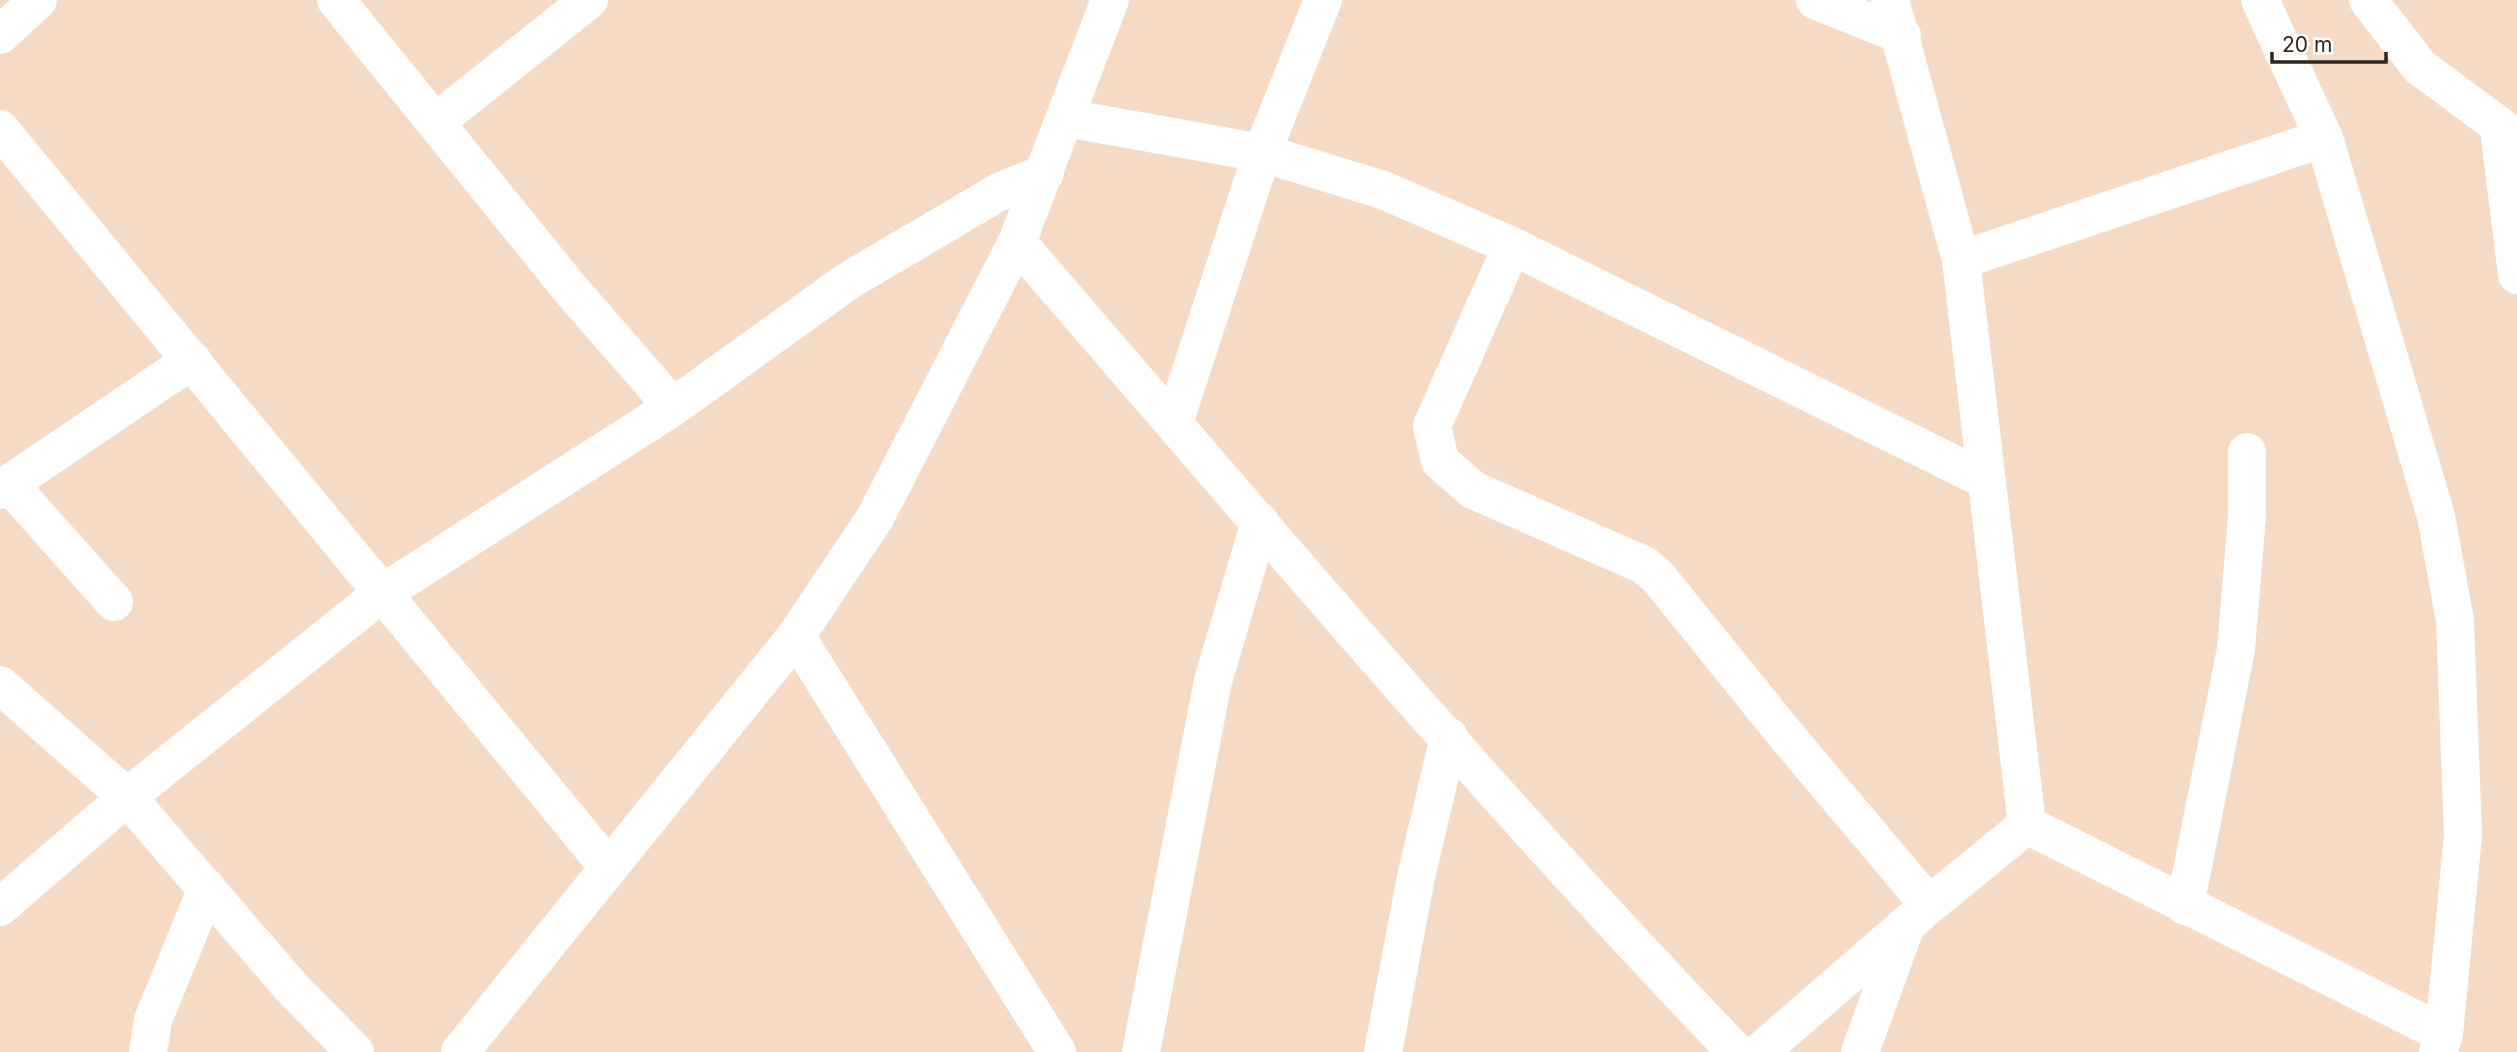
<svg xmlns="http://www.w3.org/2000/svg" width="2517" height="1052" font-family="Inter,sans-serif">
	<rect width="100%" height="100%" fill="#f5dbc5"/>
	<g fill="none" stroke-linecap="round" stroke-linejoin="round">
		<!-- street -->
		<path stroke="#fff" stroke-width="38" d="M336 0 572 291 673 407
			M1815 0 1902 35
			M2260 0 2324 138 2436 516 2455 621 2463 835 2444 1034 2438 1052
			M2368 0 2420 67 2517 139
			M0 35 38 0
			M1066 118 1262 153 1383 190 1512 246 1986 480
			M437 121 589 0
			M0 129 609 868
			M2499 129 2517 275
			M1017 242C1253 515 1486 792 1736 1052
			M1512 246 1432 426 1440 461 1473 490 1644 565 1658 577 1785 734 1929 905
			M1961 260 2324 138
			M1174 423 1262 153 1323 0
			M9 484 114 602
			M0 490 192 360
			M796 636 1057 1052
			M0 685 127 797 292 988 355 1052
			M2027 825 2444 1034
			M2185 906 2236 649 2247 516V452
			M0 907 127 797 381 594 673 407 848 281 999 192 1045 173
			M148 1052 153 1020 207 888
			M460 1052 796 636 875 518 1017 242 1110 0
			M1141 1052 1213 681 1260 522
			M1383 1052 1416 877 1449 737
			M1760 1052 1929 905 2027 825 1961 260 1890 0
			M1860 1052 1905 928"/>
	</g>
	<!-- scale -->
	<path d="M2272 52v10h114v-10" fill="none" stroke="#2f251d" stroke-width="3.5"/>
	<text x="2282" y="52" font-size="21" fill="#2f251d" stroke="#ffffff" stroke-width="5" paint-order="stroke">20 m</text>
</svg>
